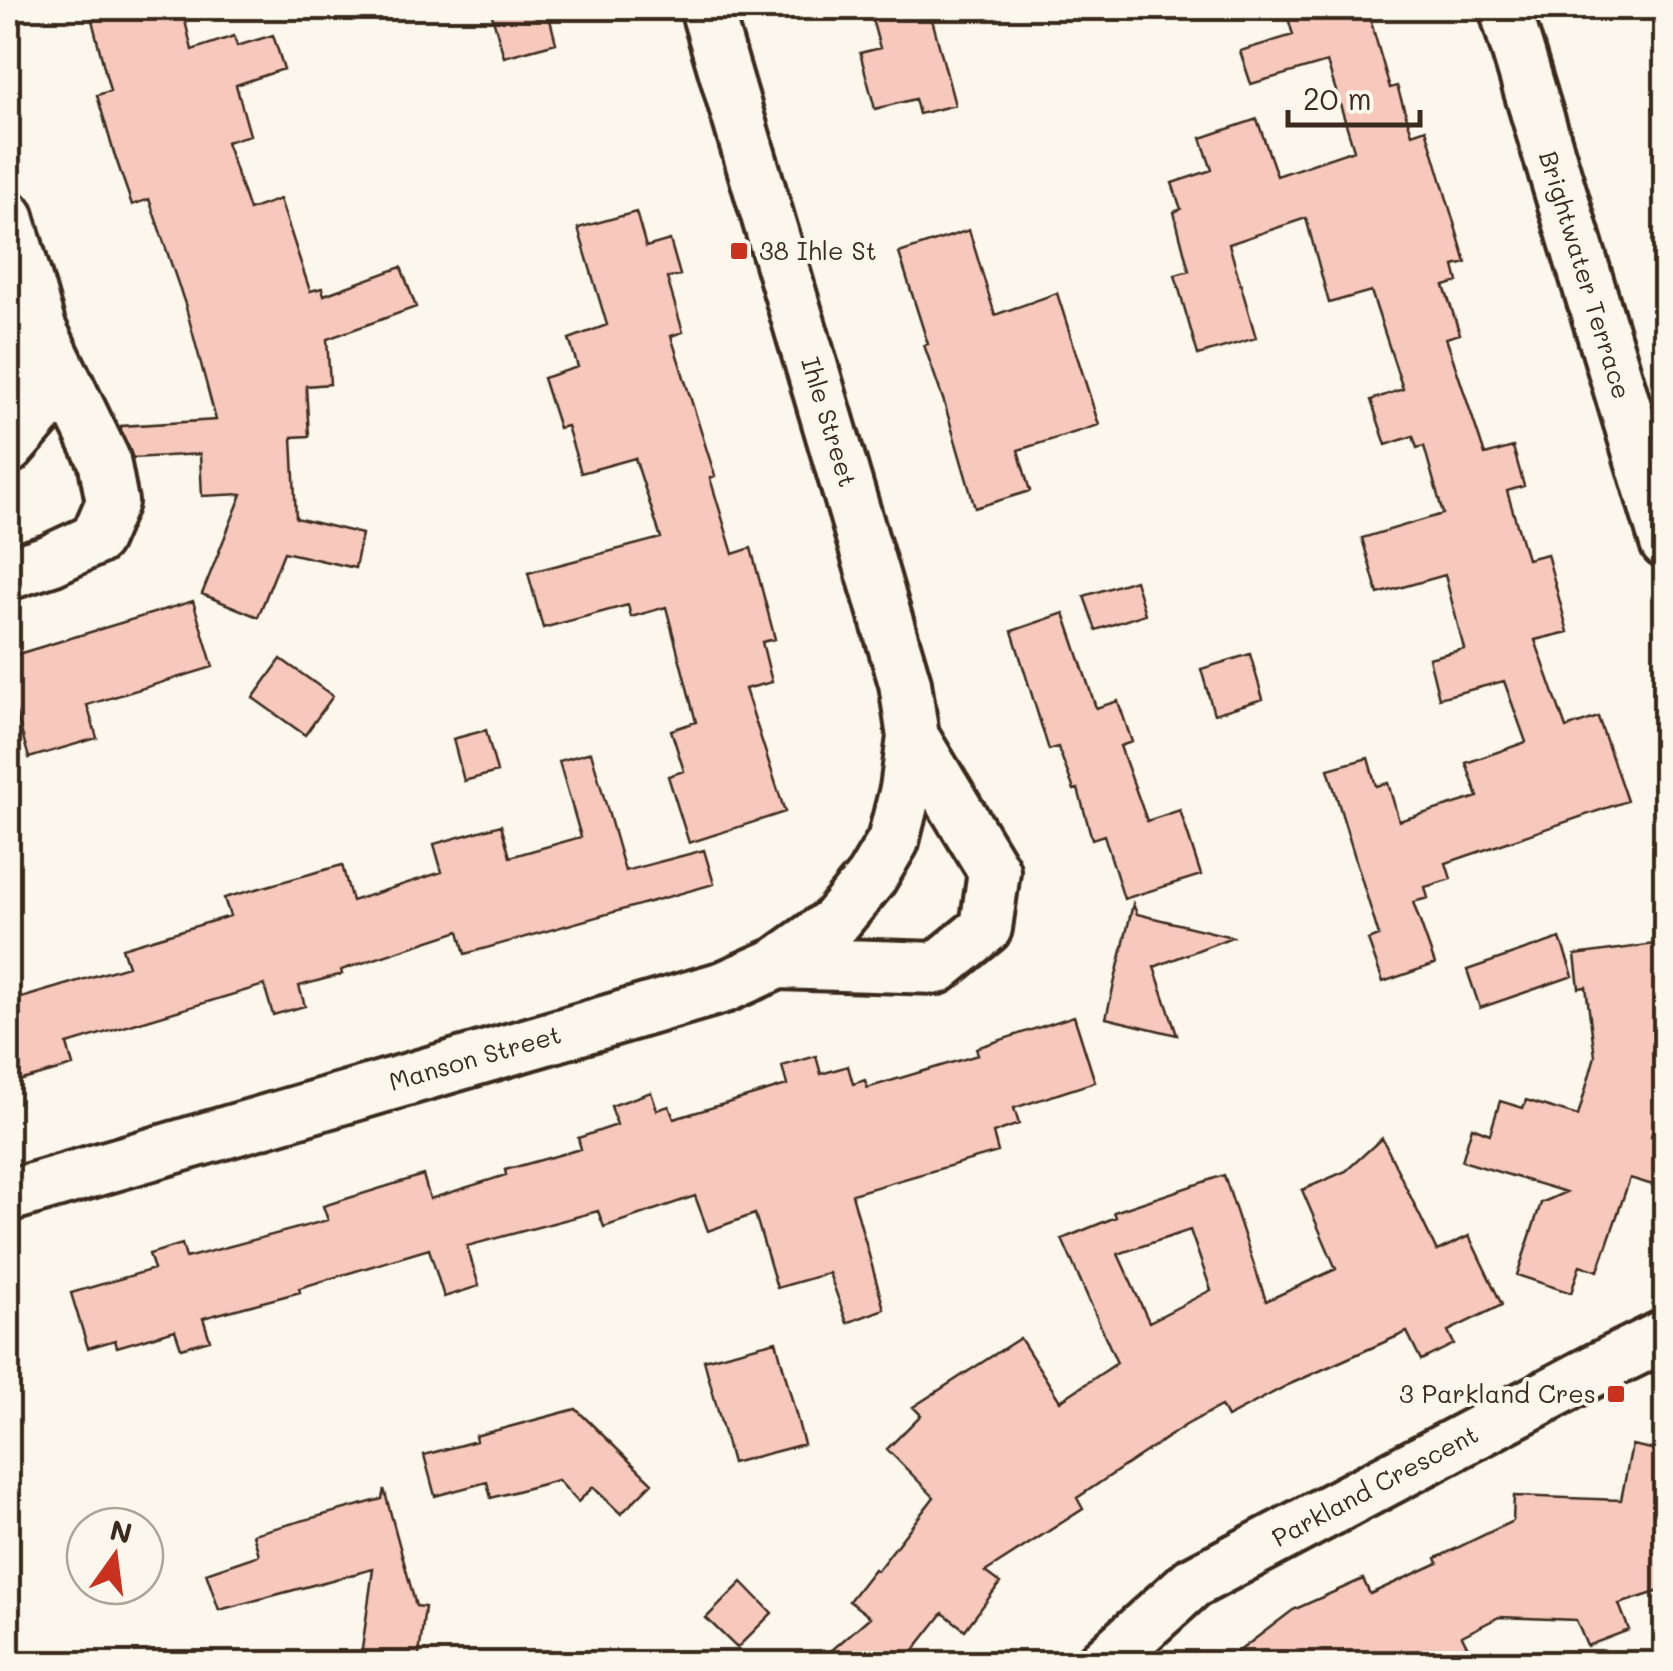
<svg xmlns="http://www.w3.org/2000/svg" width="1673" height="1671" font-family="Mali,sans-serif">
	<rect width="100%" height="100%" fill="#fbf7ec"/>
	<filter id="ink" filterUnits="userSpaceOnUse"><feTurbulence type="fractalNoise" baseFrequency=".01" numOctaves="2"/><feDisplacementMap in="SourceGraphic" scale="20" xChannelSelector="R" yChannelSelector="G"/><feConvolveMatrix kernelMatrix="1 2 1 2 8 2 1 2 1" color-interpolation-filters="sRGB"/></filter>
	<g filter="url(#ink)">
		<!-- building -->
		<path fill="#f7c9bd" stroke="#3b2a1e" stroke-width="2.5" fill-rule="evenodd" d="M89 8H182L192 50 234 36 237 46 273 35 284 69 236 85 250 135 226 142 249 210 280 199 310 291 322 288 324 295 401 267 416 307 327 339 330 384 306 386 309 436 292 437 296 518 362 534 355 568 284 552 258 617 202 594 242 494 202 496 200 454 133 458 121 430V426L216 420 185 304 149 199 132 205 114 153 97 95 110 91Z
			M490 8H547L556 43 504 57Z
			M869 8H929L955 105 919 114 915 99 875 109 860 53 880 48Z
			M1285 8H1367L1390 88 1397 86 1412 134 1426 129 1466 263 1454 266 1458 282 1444 286 1460 334 1446 338 1485 455 1513 447 1524 486 1507 491 1527 559 1547 554 1568 632 1535 640 1566 728 1598 717 1627 801 1446 863 1451 879 1425 887 1428 898 1413 902 1435 964 1383 982 1368 940 1379 936 1328 769 1368 758 1376 786 1388 783 1399 821 1478 797 1466 763 1526 742 1504 681 1439 698 1429 658 1464 649 1445 575 1378 594 1362 538 1443 514 1424 446 1417 448 1413 436 1386 445 1371 400 1403 389 1371 291 1329 303 1306 218 1229 244 1256 338 1198 355 1175 275 1189 271 1174 212 1181 209 1172 183 1212 170 1201 138 1257 119 1277 176 1354 150 1327 62 1251 84 1240 51 1293 35Z
			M636 212 646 247 670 240 680 275 667 278 683 332 671 336 715 476 710 478 733 554 751 548 775 639 762 642 772 682 745 689 785 812 689 843 668 776 684 771 671 730 696 722 666 607 631 617 628 605 543 628 528 573 661 538 635 458 581 473 567 426 559 428 543 378 578 367 569 339 607 325 578 228Z
			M969 230 995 315 1057 293 1099 425 1018 450 1030 491 975 508 944 402 924 345 928 344 899 253Z
			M1135 580 1145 614 1096 630 1084 596Z
			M193 601 213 667 87 705 97 738 29 758 8 684V657Z
			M1064 613 1096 708 1118 701 1132 742 1120 746 1147 821 1180 810 1201 875 1124 899 1104 835 1092 839 1078 789 1074 790 1058 747 1049 750 1012 631Z
			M1250 654 1263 699 1214 714 1201 669Z
			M281 659 333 696 305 735 253 698Z
			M486 730 497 772 464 781 453 739Z
			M591 752 625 871 704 850 714 884 465 954 459 931 341 970 342 974 299 986 305 1006 273 1015 264 985 67 1044 73 1066 8 1084V1002L128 966 122 948 230 916 224 898 342 865 352 901 442 872 434 844 501 825 510 857 581 837 559 761Z
			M1133 904 1137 914 1232 937 1154 967 1177 1035 1106 1018Z
			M1560 938 1573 976 1480 1008 1467 970Z
			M1655 944 1666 1019V1088L1651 1136 1666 1140V1189L1630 1178 1598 1271 1580 1265 1571 1293 1517 1275 1541 1203 1566 1192 1462 1161 1472 1127 1490 1134 1500 1101 1523 1108 1526 1100 1578 1116 1595 1056 1586 987 1579 988 1575 955Z
			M1074 1016 1095 1082 1014 1108 1019 1124 993 1133 998 1152 852 1194 884 1309 847 1323 829 1273 777 1288 755 1214 708 1231 695 1196 604 1227 598 1211 467 1246 479 1286 444 1297 429 1249 299 1288 300 1292 203 1318 210 1340 181 1348 175 1330 117 1347 115 1340 88 1348 71 1293 154 1269 149 1254 182 1244 186 1258 328 1220 323 1206 423 1175 430 1199 506 1175 505 1170 581 1149 578 1138 617 1125 611 1106 651 1092 657 1110 669 1106 674 1119 787 1085 782 1066 816 1056 821 1074 848 1066 853 1084 865 1080 867 1088 978 1055 976 1048Z
			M1382 1138 1437 1251 1469 1236 1502 1305 1448 1331 1454 1344 1421 1360 1407 1332 1288 1385 1227 1417 1221 1406 1186 1425 1077 1498 1083 1509 985 1572 1000 1583 965 1630 943 1613 903 1664H816L870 1617 849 1601 874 1569 877 1571 934 1497 887 1449 921 1415 913 1407 1020 1338 1060 1401 1117 1363 1062 1239 1116 1217 1114 1212 1224 1175 1266 1301 1336 1269 1302 1190 1346 1171ZM1190 1230 1211 1290 1149 1322 1118 1254Z
			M776 1341 804 1444 732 1463 704 1360Z
			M576 1409 652 1483 621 1514 593 1487 578 1502 558 1480 491 1498 487 1482 435 1496 424 1455 476 1441 475 1436Z
			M1632 1445 1666 1452V1589L1619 1604 1629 1630 1587 1646 1576 1620 1499 1617 1462 1636 1476 1664H1222L1293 1610 1363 1579 1370 1594 1438 1563 1436 1558 1513 1521 1514 1496 1621 1500Z
			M384 1489 416 1606 425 1607 418 1664H360L373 1569 219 1610 206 1573 259 1555 253 1534 382 1499Z
			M742 1582 772 1613 737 1648 706 1618Z"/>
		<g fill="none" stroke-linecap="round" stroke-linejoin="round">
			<defs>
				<path id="street" d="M1505 8 1666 543
					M8 217 40 328 104 460 112 502 96 539 51 560 8 574
					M8 448 41 410 40 343
					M778 963 937 968 986 928 994 871 913 737
					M8 1196 724 987 778 963 835 922 871 878 893 841 906 789 913 737 905 683 706 8
					M1102 1664 1192 1583 1601 1367 1666 1335"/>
			</defs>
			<!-- street casing -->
			<use href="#street" stroke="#3b2a1e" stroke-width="58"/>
			<!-- street -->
			<use href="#street" stroke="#fbf7ec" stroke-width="50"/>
		</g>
	</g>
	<!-- markers -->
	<g fill="#c8321e" stroke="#fbf7ec" stroke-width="4">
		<rect x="729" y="241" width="20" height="20" rx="5"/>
		<rect x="1606" y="1384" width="20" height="20" rx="5"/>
	</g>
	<g text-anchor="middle" stroke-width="8" stroke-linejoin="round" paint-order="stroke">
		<!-- poi labels -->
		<g font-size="25" fill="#3b2a1e" stroke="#fbf7ec" text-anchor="start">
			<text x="759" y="260">38 Ihle St</text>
			<text x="1596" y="1403" text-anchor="end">3 Parkland Cres</text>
		</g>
		<!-- street labels -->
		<g font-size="25" fill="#3b2a1e" stroke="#fbf7ec">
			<text transform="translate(1585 275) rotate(73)" y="9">Brightwater Terrace</text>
			<text transform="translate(829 422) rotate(73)" y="9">Ihle Street</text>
			<text transform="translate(475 1058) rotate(-16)" y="9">Manson Street</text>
			<text transform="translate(1375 1486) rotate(-28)" y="9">Parkland Crescent</text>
		</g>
	</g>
	<!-- margin -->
	<rect width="1673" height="1671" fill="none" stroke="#fbf7ec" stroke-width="40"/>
	<rect x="20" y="20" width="1633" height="1631" fill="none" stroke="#3b2a1e" stroke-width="4" filter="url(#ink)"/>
	<!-- north arrow -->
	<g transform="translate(115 1556) rotate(14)"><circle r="48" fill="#fbf7ec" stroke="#aea59a" stroke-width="2.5"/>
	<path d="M0-8L18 38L0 25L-18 38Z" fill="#c8321e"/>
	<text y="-15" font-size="28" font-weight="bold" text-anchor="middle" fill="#3b2a1e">N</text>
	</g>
	<!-- scale -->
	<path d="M1288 110v15h132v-15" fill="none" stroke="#3b2a1e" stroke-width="5"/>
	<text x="1303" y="110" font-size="30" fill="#3b2a1e" stroke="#fbf7ec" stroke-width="8" paint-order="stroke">20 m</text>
</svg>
